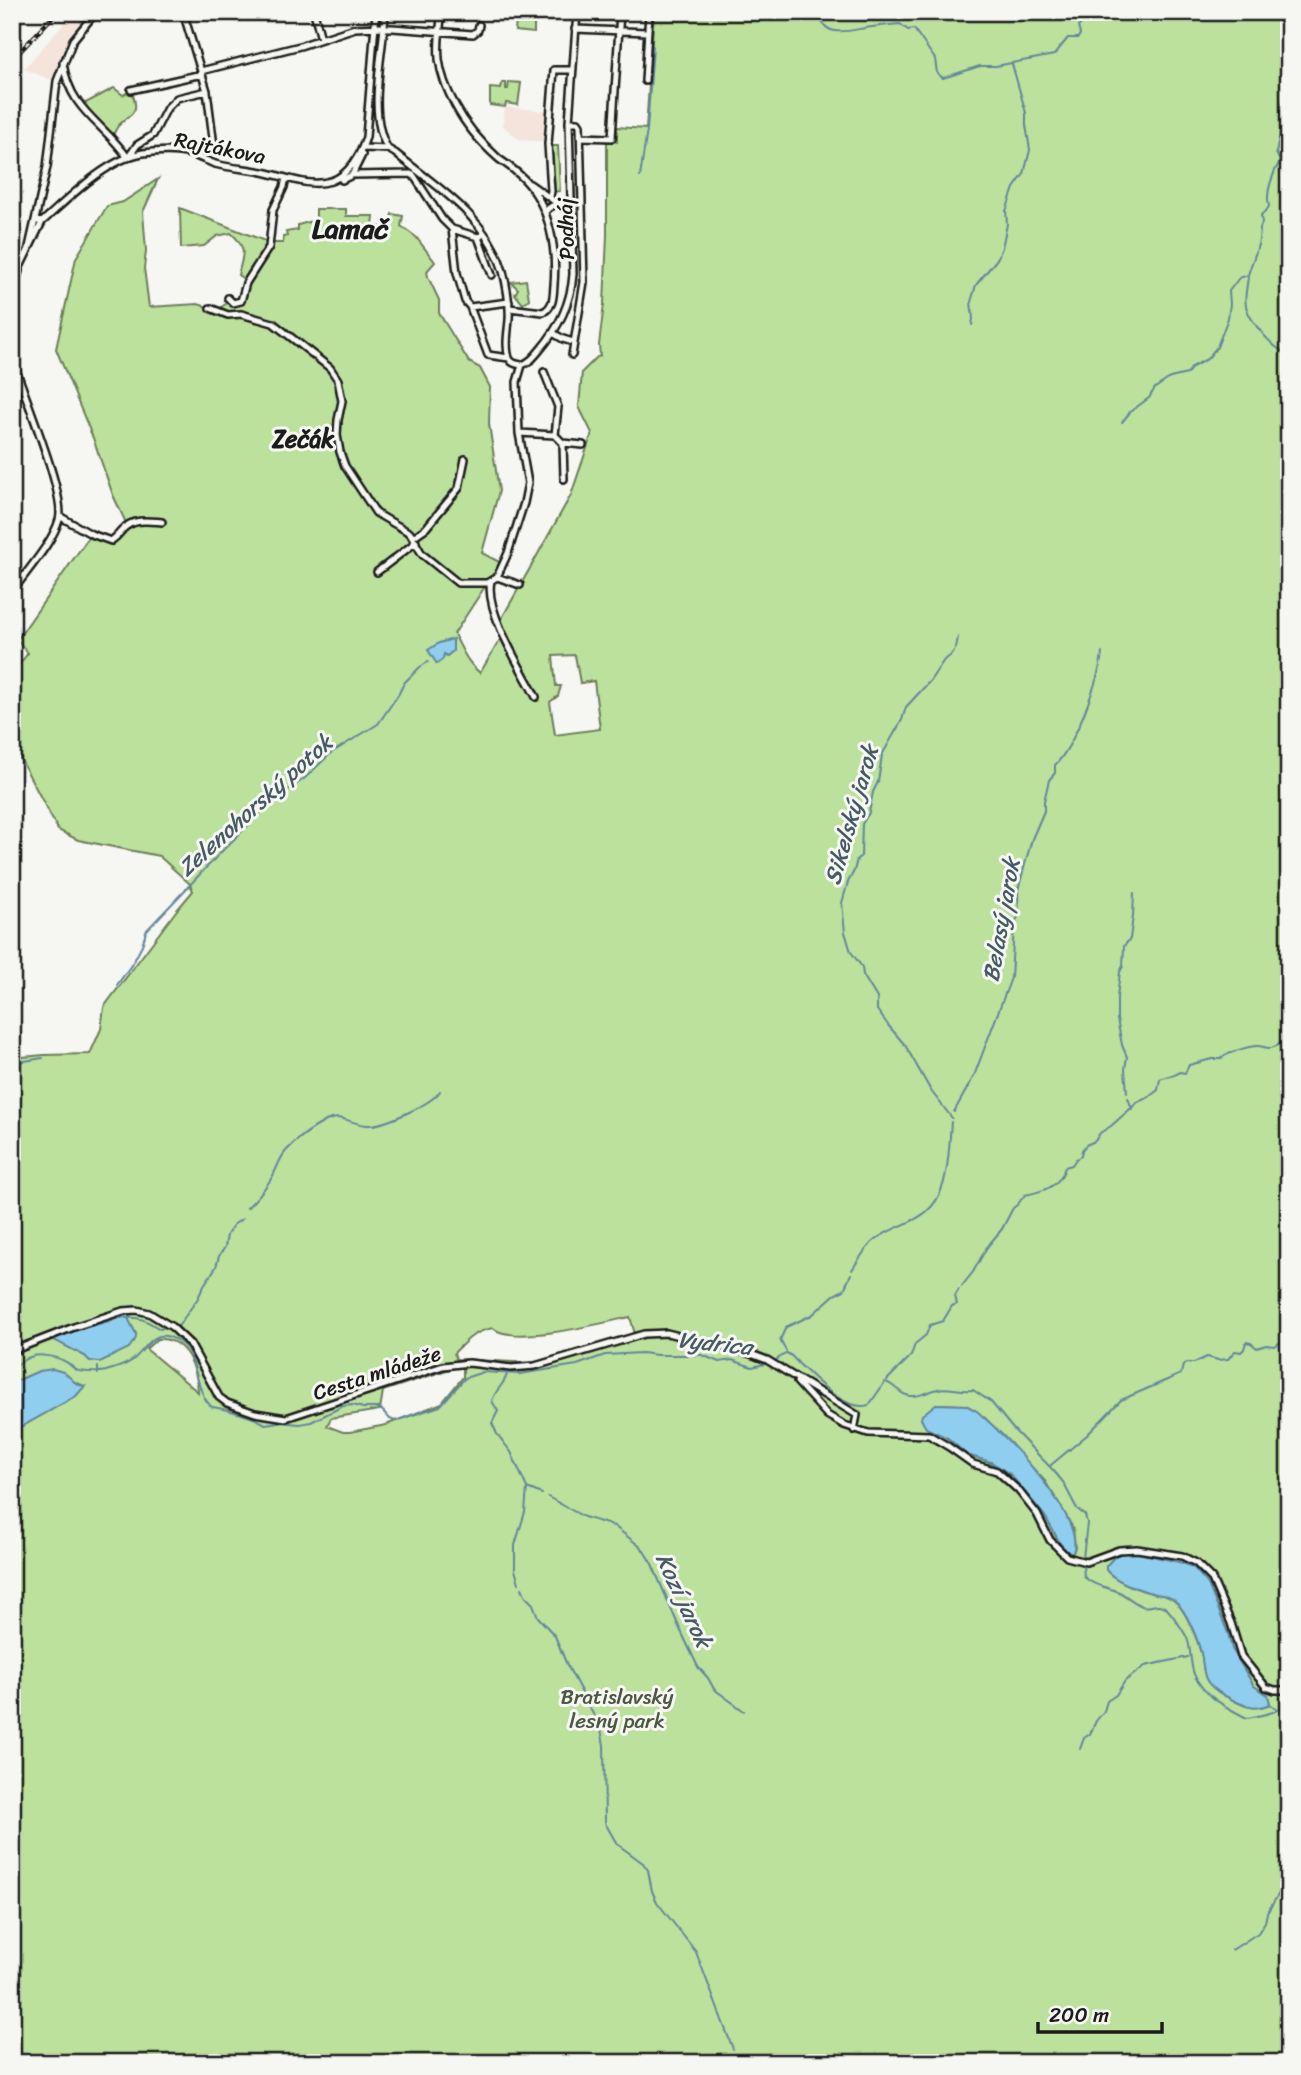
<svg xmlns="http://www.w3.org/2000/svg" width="1301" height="2075" font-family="Sriracha,sans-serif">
	<rect width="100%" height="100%" fill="#f6f6f2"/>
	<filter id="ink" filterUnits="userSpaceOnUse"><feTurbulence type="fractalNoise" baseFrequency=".0143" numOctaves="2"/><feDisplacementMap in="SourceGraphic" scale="14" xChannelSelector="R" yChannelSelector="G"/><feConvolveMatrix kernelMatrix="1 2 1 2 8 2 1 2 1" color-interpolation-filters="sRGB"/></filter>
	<g filter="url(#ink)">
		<!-- built -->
		<path fill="#f5e4dc" d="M74 12H91L69 40 52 80 24 69Z
			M505 107 547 111 545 142 520 140 503 126Z"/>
		<!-- green -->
		<path fill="#bce19c" stroke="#6c7e5c" stroke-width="2" fill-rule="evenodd" d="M654 12H1289V2063H12V1432L76 1396 84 1386 70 1380 63 1372 39 1371 12 1383V1058L44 1055 90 1054 101 1029 104 1007 176 911 193 891 190 884 159 856 78 840 58 830 12 743V674L28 653 17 640 91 534 111 541 127 525 113 495 93 438 56 349 76 258 107 206 123 202 158 179 143 212 146 251 144 268 149 307 198 304 217 310 230 301 239 302 247 281 238 275C243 255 248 248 231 233L217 236 204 246 181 248 180 208 270 243H283V237L287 236 286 232 298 230V225L316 220V209H346V216H374L373 226 389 228 392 214 403 216 401 226 416 237 435 262 427 271 428 277 439 300V313L469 362 480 368 490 387 489 424 499 491 482 553 503 564 497 577 486 585 454 634C462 649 467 663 480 673L504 633 497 619 502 618 571 495 592 433 579 407 582 372 597 357 600 356 599 345 604 304 607 235V141L617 142V127L646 129ZM575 655 580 683 594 681 600 729 555 735 550 702 558 696 561 686H556L553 656ZM630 1317 635 1334 532 1363 456 1359 454 1353C468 1339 473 1332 493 1328 512 1346 603 1323 630 1317ZM129 1321 136 1334 134 1342 90 1361 85 1356 53 1339 76 1330ZM157 1339C186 1337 197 1368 198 1392L146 1349ZM456 1367H463V1377L442 1403 386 1425 350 1432H343L327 1426 331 1418 380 1410 383 1391ZM936 1404 966 1405 985 1418 1045 1481 1073 1528 1075 1547 1073 1553C1059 1552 1053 1527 1045 1516 1032 1496 1013 1472 991 1463 983 1459 973 1458 966 1453 956 1447 950 1439 940 1434ZM1121 1552 1208 1584 1228 1633 1232 1649 1254 1686 1268 1695 1270 1704C1255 1710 1249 1708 1235 1701 1226 1697 1214 1690 1208 1682 1203 1675 1203 1665 1202 1656 1198 1641 1186 1608 1172 1599 1166 1594 1159 1594 1152 1593 1135 1589 1116 1581 1106 1566Z
			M516 20 537 22V23L534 24V33L515 31Z
			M509 82 521 83 518 105 506 103 505 107 490 105V88L501 89 502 83H506V89H508Z
			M114 88 123 95 131 90C141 114 132 112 118 126 115 130 114 134 112 137L80 106Z
			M551 146H558L560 191 553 192Z
			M526 280 529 299 523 304 515 294 518 289 511 282Z"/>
		<!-- water -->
		<path fill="#90cef0" stroke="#62879b" stroke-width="2" d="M453 639V651L447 656 444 654 443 659 437 664 428 650 439 643Z
			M124 1317 128 1318 136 1334V1338L129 1348 100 1362 90 1361 85 1356 52 1339 76 1330Z
			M53 1369C53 1369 63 1372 63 1372 72 1377 73 1385 85 1386L76 1396 12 1432V1383L39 1371Z
			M936 1404 966 1405 977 1411C1004 1435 1086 1515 1073 1553H1069L1061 1545 1045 1516 1010 1474 991 1462 967 1455 948 1438 926 1428 921 1419 922 1415Z
			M1130 1551 1183 1563 1194 1568 1208 1584 1228 1633 1232 1649 1254 1686 1268 1695 1270 1704C1255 1710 1249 1708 1235 1701 1225 1696 1211 1689 1206 1679 1203 1672 1203 1665 1202 1658 1199 1641 1187 1611 1174 1600 1166 1594 1157 1595 1148 1592 1135 1588 1115 1581 1106 1570V1566L1116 1555Z"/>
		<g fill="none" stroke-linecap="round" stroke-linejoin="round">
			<!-- stream -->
			<path stroke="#62879b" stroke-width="2" d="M819 12C823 39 847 31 865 28 877 26 888 25 900 24L908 30 914 29 935 59 937 73 943 78 980 66H996L1054 55 1068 38H1078L1080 34 1078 27 1093 12
				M640 177 647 130 653 46
				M1248 277C1247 286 1244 298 1246 306 1249 320 1274 351 1289 354
				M972 325 973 319 971 302 976 285 997 259 1002 248 1007 224 1006 211 1014 188 1024 174 1030 150 1026 125V113L1012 64
				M1122 422 1131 411 1149 398 1155 388 1170 378 1187 374 1192 367 1207 359 1217 347 1228 318 1230 304 1229 291 1239 278 1248 275C1251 264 1257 252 1259 240 1260 233 1258 230 1262 223L1261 215 1267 210 1269 206C1265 193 1273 173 1280 161L1276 153 1284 115 1282 105 1286 92 1284 75 1287 49 1278 21 1269 17 1265 12
				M117 985C130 967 142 952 146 931L223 850 273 801 305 778 331 753 378 724 398 695 404 683 420 667 428 662
				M12 1063 43 1058
				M1127 1093 1125 1069 1127 1057 1122 1045 1117 1019V997L1120 972 1123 966 1124 946 1130 939 1133 916 1134 893
				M1128 1098 1132 1109
				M954 1112 974 1076 1011 978 1014 925 1019 915 1018 890 1032 839 1044 811V801L1049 780 1055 773V765C1074 747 1099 680 1102 653
				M952 1118 931 1091 905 1045 888 1025 877 1010V998L863 975 862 967 851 952 845 932 842 903 848 882 854 871 857 859 861 856 862 824 869 813 873 792 878 782 882 755 902 720 906 707 930 681 944 660 950 656 956 648 958 637
				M247 1208C256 1199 264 1190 271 1179 277 1170 279 1158 287 1150 297 1139 313 1128 326 1121 341 1113 352 1125 368 1125 383 1126 432 1104 440 1091
				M852 1270C857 1262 868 1245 875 1240 892 1226 918 1223 932 1206 949 1188 949 1146 951 1122
				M962 1286 973 1272 987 1247 1002 1229 1013 1208 1017 1205 1025 1195C1044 1191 1060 1187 1065 1167L1072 1165 1076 1159 1081 1156 1082 1150 1086 1145 1095 1141 1100 1133 1111 1126 1138 1102 1149 1097 1158 1090 1160 1079C1166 1076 1174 1077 1180 1072L1185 1073 1189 1065 1212 1059H1220C1227 1053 1248 1046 1258 1046 1263 1046 1269 1050 1274 1047 1280 1045 1283 1040 1289 1038
				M128 1318C140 1316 150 1323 160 1329L163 1328
				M177 1328 198 1298 204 1285 216 1267 219 1256 225 1247 227 1235 233 1225 242 1219
				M786 1351 780 1340 786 1327 812 1315 834 1295 844 1290 851 1274
				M774 1361 787 1353C793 1356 795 1360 799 1364 815 1379 845 1412 869 1405L885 1382C895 1384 899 1395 910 1396 920 1397 929 1391 938 1389 949 1386 960 1392 973 1390L991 1402 1013 1429 1053 1470 1063 1482 1077 1509 1085 1515 1087 1523 1083 1558
				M12 1369C18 1365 23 1359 30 1357 38 1353 58 1357 66 1362 70 1364 74 1370 79 1371 85 1372 99 1373 106 1371 115 1368 127 1366 135 1358 150 1344 154 1327 178 1341 200 1355 193 1391 212 1407 222 1408 258 1418 265 1424L279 1422 300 1424 311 1422 343 1406 353 1405 363 1408H380L390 1419 395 1421 440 1406 465 1378 483 1372 520 1374 577 1365 605 1355 642 1353 657 1355H702L719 1362 732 1360 752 1367 769 1363
				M98 1374V1367
				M507 1374C505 1384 495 1390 492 1401L498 1411 492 1423 497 1434 511 1452 527 1488 525 1512 515 1545V1570L519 1583
				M887 1380 911 1356 915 1344 926 1335 930 1325 943 1321 952 1306 957 1304 955 1296 959 1289
				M1051 1465 1087 1435 1121 1400 1181 1374 1183 1365 1187 1363H1194L1207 1357 1218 1360 1228 1359 1235 1351 1241 1352 1244 1349 1246 1342 1251 1343 1257 1348 1266 1345 1275 1346 1282 1341 1289 1340
				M527 1488 542 1494
				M548 1497 584 1517 614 1526 642 1548 652 1564 679 1627 698 1667 708 1678 714 1689 744 1711
				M1083 1564 1084 1577C1096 1587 1105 1586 1119 1592 1127 1596 1134 1603 1142 1606 1152 1609 1157 1600 1167 1609 1172 1614 1187 1635 1188 1641 1191 1651 1190 1663 1194 1674 1202 1695 1227 1708 1247 1718 1260 1715 1279 1714 1286 1702H1289
				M522 1588 526 1597 533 1604 538 1617 555 1636 567 1665 601 1729 604 1745 605 1823 617 1844 643 1863 648 1870 652 1891 657 1902 696 1952 733 2049
				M1270 1704 1277 1709
				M1080 1749 1084 1738 1090 1734 1096 1721 1104 1711 1107 1701 1116 1695 1125 1681 1145 1666 1188 1657
				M1232 1950 1258 1933 1265 1922 1267 1913 1281 1890 1282 1882 1289 1873"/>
			<defs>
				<path id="minor" d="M183 12 207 91 214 146
					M314 12 321 39
					M385 12C384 53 366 113 388 149
					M442 12C436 51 436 70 455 105 466 126 481 143 499 159 508 165 516 171 524 179 550 206 557 249 554 285 553 296 554 307 543 312L509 308
					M575 29 647 32
					M63 63C70 111 102 121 128 158L137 145 153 135 167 108 177 98 207 91
					M201 71 300 46 355 28 379 27 473 34 478 30 479 25
					M645 81 649 12
					M131 90 202 74
					M569 122H578L580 125 584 282 572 355
					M580 137 612 138 620 12
					M363 148 388 149 395 153C437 187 487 217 503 271 507 287 510 304 509 320 508 332 505 346 509 358 512 364 516 364 522 365
					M352 175 411 174 414 176 442 219 452 229 457 273 465 301 470 307 488 355 509 358
					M342 180 352 175 362 155
					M530 184 557 203
					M550 197 551 191 548 144 554 70H572
					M545 212C552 203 559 204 570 203
					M35 220 42 222C69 198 107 159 143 153 158 151 176 150 190 154 199 157 207 161 215 164 231 168 247 169 263 172 284 176 309 188 331 181 349 175 361 154 366 137L376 12
					M452 229 478 237 481 236
					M478 237 492 275
					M29 247 47 167 57 81 73 40 96 12
					M12 298 20 267 42 222
					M228 298 233 303 241 301 246 283 269 247 273 210 284 187 286 178
					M470 307 509 302
					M210 308 228 315 241 314 273 323 330 368 338 380 342 401 338 420 337 435 340 452 345 466 376 513 410 533 422 554 458 583H487L497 577 508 553 524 503 528 483 519 433 517 382 522 365
					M553 333 563 339 573 342
					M12 357C21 389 67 495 59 520 53 542 26 572 12 592
					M522 365C530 362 534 357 539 351 559 328 571 304 573 274L569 122 577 12
					M544 372 558 407 555 435
					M519 433 555 435 563 443 583 445
					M563 443 564 479
					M61 517 91 534 111 541C117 537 119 534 123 529 134 518 149 521 162 522
					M413 537 426 528 459 488 465 459
					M377 572 416 542
					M497 577 520 585
					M491 581C484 610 522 670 536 697
					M12 1351 74 1327 123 1311 137 1310 149 1313 172 1327 190 1344 219 1397 227 1403 255 1413 286 1418 443 1366 469 1363 511 1368 535 1366 644 1334 667 1333 751 1354 767 1360 857 1415 854 1430
					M797 1382 827 1415 844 1425 868 1433 929 1435 949 1447 973 1464 997 1471 1018 1490 1037 1514 1050 1540 1067 1557 1086 1562 1119 1550 1137 1549 1182 1556 1196 1563 1212 1579 1231 1623 1241 1656 1266 1687 1275 1690H1289"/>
			</defs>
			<!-- minor casing -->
			<use href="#minor" stroke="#1c1c1c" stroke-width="10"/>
			<!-- minor -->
			<use href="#minor" stroke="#f6f6f2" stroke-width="5"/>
			<defs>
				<path id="rail" d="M12 60 57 12"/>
			</defs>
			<!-- rail casing -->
			<use href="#rail" stroke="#1c1c1c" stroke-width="4.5"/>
			<!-- rail -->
			<use href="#rail" stroke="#f6f6f2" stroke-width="2" stroke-dasharray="5" stroke-linecap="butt"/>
		</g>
	</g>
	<g text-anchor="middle" stroke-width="6" stroke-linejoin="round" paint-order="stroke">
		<!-- street labels -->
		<g font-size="21" fill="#1c1c1c" stroke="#f6f6f2">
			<text transform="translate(220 148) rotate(11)" y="7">Rajtákova</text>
			<text transform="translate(566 229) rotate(-92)" y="7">Podháj</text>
			<text transform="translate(377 1373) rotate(-18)" y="7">Cesta mládeže</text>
		</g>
		<!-- park labels -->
		<g font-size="21" fill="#4c5742" stroke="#f6f6f2">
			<text x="617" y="1704">Bratislavský<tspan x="617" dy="24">lesný park</tspan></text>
		</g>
		<!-- water labels -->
		<g font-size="23" font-style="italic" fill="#455a66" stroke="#f6f6f2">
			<text transform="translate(255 805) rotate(-42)" y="8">Zelenohorský potok</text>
			<text transform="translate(851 815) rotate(-74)" y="8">Sikelský jarok</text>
			<text transform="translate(1001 920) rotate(-80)" y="8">Belasý jarok</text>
			<text transform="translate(715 1343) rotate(6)" y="8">Vydrica</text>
			<text transform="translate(684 1600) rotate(65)" y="8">Kozí jarok</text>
		</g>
		<!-- quarter labels -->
		<g font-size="24" font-weight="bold" fill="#1c1c1c" stroke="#f6f6f2">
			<text x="303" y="447">Zečák</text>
		</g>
		<!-- district labels -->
		<g font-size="28" font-weight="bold" fill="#1c1c1c" stroke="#f6f6f2">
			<text x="350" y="238">Lamač</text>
		</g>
	</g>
	<!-- margin -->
	<rect width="1301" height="2075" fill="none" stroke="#f6f6f2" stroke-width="42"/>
	<rect x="21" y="21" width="1259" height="2033" fill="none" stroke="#1c1c1c" stroke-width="2.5" filter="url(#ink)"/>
	<!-- scale -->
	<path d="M1038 2022v10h124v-10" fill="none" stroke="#1c1c1c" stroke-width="3.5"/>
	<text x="1049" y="2022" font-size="21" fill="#1c1c1c" stroke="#f6f6f2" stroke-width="5" paint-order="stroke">200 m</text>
</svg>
